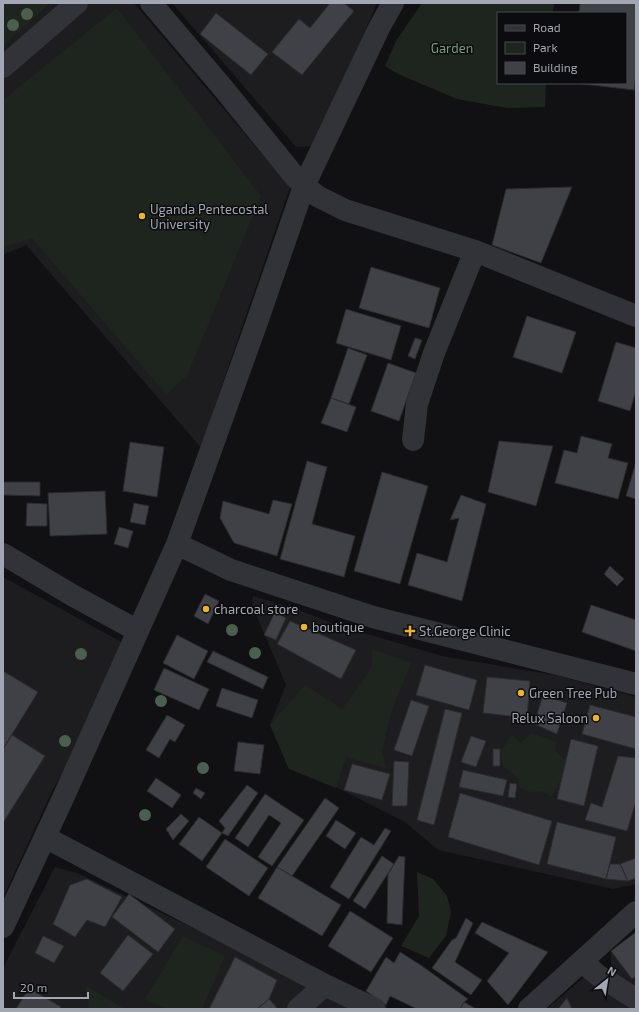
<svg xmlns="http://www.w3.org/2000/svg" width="639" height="1012" font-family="'Exo 2',sans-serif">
	<rect width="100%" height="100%" fill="#111113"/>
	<!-- built -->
	<path fill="#1d1d20" d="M3 3H134L290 187 214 409 203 450 26 245 3 255Z
		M172 3H377L316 146 296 147Z
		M3 577 134 649 123 672 53 789 3 898Z
		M253 596 293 608 337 625 442 656 559 676 636 697V884L613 889 438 850 405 822 286 762 270 725 286 685 252 605Z
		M55 867 77 873 365 1009H3V968Z
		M636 932V986L611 973V951Z
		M590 972 636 1009H547Z"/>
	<!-- green -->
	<path fill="#1e251f" d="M3 3H49L47 6 3 46Z
		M422 3H554L553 13H498V83H546L545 107 507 108 457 99 398 74 385 66 396 41Z
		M117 8 261 196 187 376 166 394 32 238 3 247V100Z
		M372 649 411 663 391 712 382 751 386 768 346 757 336 788 289 769 270 725 305 685 342 709 363 681 372 665Z
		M531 733 556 742 555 751 570 765 551 797 542 791 529 792 520 788 518 778 503 766 501 751 512 734 521 743Z
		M417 872 433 879 447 896 451 912 446 936 429 958 401 946 419 916Z
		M183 936 225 956 202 1009H168L145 999Z
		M86 986 125 1009H89Z"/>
	<!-- building -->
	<path fill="#404146" stroke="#2b2b2f" d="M330 3H344L354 11 302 75 272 52 299 19 310 28Z
		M580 3H636V74L634 90 575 83H626V13H579Z
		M216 13 268 54 251 75 200 34Z
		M572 187 541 263 492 245 506 189Z
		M371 267 440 288 429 328 359 308Z
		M346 309 401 326 391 360 336 343Z
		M527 316 576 332 562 373 513 357Z
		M415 338 422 340 415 359 408 356Z
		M616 342 636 348V390L630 411 598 401Z
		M348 348 367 355 349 404 331 398Z
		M388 363 416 373 399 421 371 411Z
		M331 398 356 407 347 432 321 423Z
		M581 436 612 444 608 458 628 463 618 499 555 483 564 450 577 453Z
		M499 441 553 446 536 506 488 492Z
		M130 442 164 447 157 497 123 491Z
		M307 461 327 467 312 524 355 536 344 577 280 559Z
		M636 462V499L626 496Z
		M382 472 428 486 400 584 354 571Z
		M3 482H40V496L3 495Z
		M105 491 107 534 50 536 48 493Z
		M461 495 486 504 462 601 408 585 417 553 447 562 459 518 450 520Z
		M273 500 292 504 277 556 234 543 220 518 223 501 269 514Z
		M27 503 47 504V526H26Z
		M134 503 149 506 145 525 130 522Z
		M119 527 133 531 128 548 114 544Z
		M610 566 624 579 617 586 604 574Z
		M205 594 219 601 208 624 194 616Z
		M591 605 636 620V651L582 632Z
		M275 612 286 618 276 640 264 635Z
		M290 621 356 650 341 679 277 644Z
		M177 635 208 651 194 679 163 663Z
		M213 651 268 677 263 689 207 662Z
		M425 665 477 680 469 710 416 695Z
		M164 668 209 689 199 710 154 690Z
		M3 671 38 692 3 749Z
		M487 677 530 681 527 718 483 713Z
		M222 688 258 700 252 718 216 706Z
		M543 695 567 703 557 734 534 724Z
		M411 700 429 706 412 756 394 750Z
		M590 705 636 717V749L582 734Z
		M445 709 462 713 434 825 417 820Z
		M167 715 185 725 175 742 170 739 159 758 146 750Z
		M12 735 45 756 3 823V749Z
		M471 736 486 741 476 767 461 762Z
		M571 739 598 746 584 806 557 799Z
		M238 742 264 745 260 774 234 771Z
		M493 749H500V766H493Z
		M618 756 636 758V801L627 831 585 820 591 803 602 807Z
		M394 761 409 762 407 806H392Z
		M352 764 390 774 382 800 344 790Z
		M463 770 507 780 503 796 459 787Z
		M156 778 181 795 172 808 147 791Z
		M510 783 517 784 515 798 508 797Z
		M247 785 258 793 228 836 222 833 225 828 219 821Z
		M196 788 205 793 201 799 193 793Z
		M460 793 552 821 539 865 448 837Z
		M265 794 304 820 272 866 258 857 281 823 269 815 248 847 235 838Z
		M325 798 339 808 292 876 277 867Z
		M181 814 189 821 173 840 166 829Z
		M199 817 222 833 202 861 179 844Z
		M336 820 356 833 345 849 326 836Z
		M557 822 616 837 606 879 547 864Z
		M385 828 391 831 349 899 330 887 361 837 374 845Z
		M225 839 268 868 249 896 206 867Z
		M382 856 394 864 365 909 353 901Z
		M399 856 405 857 402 925 387 923 388 874Z
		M636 858V878L628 881 620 864Z
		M610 864H620L628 881 606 879Z
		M277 867 341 905 322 936 258 898Z
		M87 879 122 897 105 927 87 920 75 937 53 924 70 885Z
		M129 894 175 929 158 952 112 917Z
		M350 911 393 938 371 972 328 946Z
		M466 918 473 923 455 962 482 980 471 995 432 968 452 940 456 938Z
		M482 922 548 952 508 1005 487 981 509 953 475 933Z
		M636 932V976L632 979 611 951Z
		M128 935 153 954 123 991 100 973Z
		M43 936 64 946 54 963 35 953Z
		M400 952 422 966 468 999 464 1002 460 1009H417L390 996 386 1005 366 991 386 957 394 963Z
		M235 957 277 980 269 999 257 1009H209Z
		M29 988 61 1007 60 1009H16Z
		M567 998 572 1009H558Z
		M269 999 278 1009H257Z
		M464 1002 476 1009H460Z"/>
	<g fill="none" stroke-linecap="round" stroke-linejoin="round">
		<!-- minor -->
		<path stroke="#323338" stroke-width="22" d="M151 3 223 88 296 178 317 196 345 210 475 251 636 316
			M3 67 77 3
			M413 440 417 404 434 353 475 251
			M177 544 231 570 373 617 636 684
			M3 554 72 595 138 631
			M45 837 325 985 375 1009
			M3 927 64 796 177 544 257 322 304 186 379 28 393 3
			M582 962 599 976 636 999
			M298 1009 325 985
			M529 1009 636 912"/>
	</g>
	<!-- trees -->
	<g fill="#4b5f4e">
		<circle cx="27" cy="14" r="6"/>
		<circle cx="13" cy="25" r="6"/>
		<circle cx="232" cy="630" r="6"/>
		<circle cx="255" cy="653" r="6"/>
		<circle cx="81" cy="654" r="6"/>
		<circle cx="161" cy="701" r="6"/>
		<circle cx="65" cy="741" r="6"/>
		<circle cx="203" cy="768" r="6"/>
		<circle cx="145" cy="815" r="6"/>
	</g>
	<!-- markers -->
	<g fill="#ecb330" stroke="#0c0c0e" stroke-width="1.5">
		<circle cx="142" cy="216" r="4"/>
		<circle cx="206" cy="609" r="4"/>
		<circle cx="304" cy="627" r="4"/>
		<path d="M408 625h4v4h4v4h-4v4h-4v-4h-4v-4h4z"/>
		<circle cx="521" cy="693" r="4"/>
		<circle cx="596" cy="718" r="4"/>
	</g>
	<g text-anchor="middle" stroke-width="3" stroke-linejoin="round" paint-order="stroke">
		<!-- park labels -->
		<g font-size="13" fill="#7a9e7e" stroke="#0c0c0e">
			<text x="452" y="53">Garden</text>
		</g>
		<!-- poi labels -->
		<g font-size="13" fill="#a3a7b3" stroke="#0c0c0e" text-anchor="start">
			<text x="150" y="214">Uganda Pentecostal<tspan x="150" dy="15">University</tspan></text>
			<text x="214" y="614">charcoal store</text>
			<text x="312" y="632">boutique</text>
			<text x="419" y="636">St.George Clinic</text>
			<text x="529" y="698">Green Tree Pub</text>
			<text x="588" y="723" text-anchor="end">Relux Saloon</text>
		</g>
	</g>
	<!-- border -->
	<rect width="639" height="1012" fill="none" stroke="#a3a7b3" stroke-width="8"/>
	<!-- legend -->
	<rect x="497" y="12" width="130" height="72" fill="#0c0c0e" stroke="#484a50"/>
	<rect x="505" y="25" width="20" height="6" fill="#323338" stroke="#484a50"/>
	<text x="533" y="32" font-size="12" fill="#a3a7b3">Road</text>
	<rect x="505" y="42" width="20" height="12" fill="#1e251f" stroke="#484a50"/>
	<text x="533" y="52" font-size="12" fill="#a3a7b3">Park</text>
	<rect x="505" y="62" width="20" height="12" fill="#404146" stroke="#484a50"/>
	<text x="533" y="72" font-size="12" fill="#a3a7b3">Building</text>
	<!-- north arrow -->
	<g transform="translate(607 980) rotate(30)" stroke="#0c0c0e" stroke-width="3" paint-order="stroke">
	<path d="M0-3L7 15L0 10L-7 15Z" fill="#a3a7b3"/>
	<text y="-6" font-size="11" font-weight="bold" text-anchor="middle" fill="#a3a7b3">N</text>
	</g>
	<!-- scale -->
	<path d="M14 992v6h74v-6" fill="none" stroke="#a3a7b3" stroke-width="2"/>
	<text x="20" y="992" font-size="12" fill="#a3a7b3" stroke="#0c0c0e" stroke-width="3" paint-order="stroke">20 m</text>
</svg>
